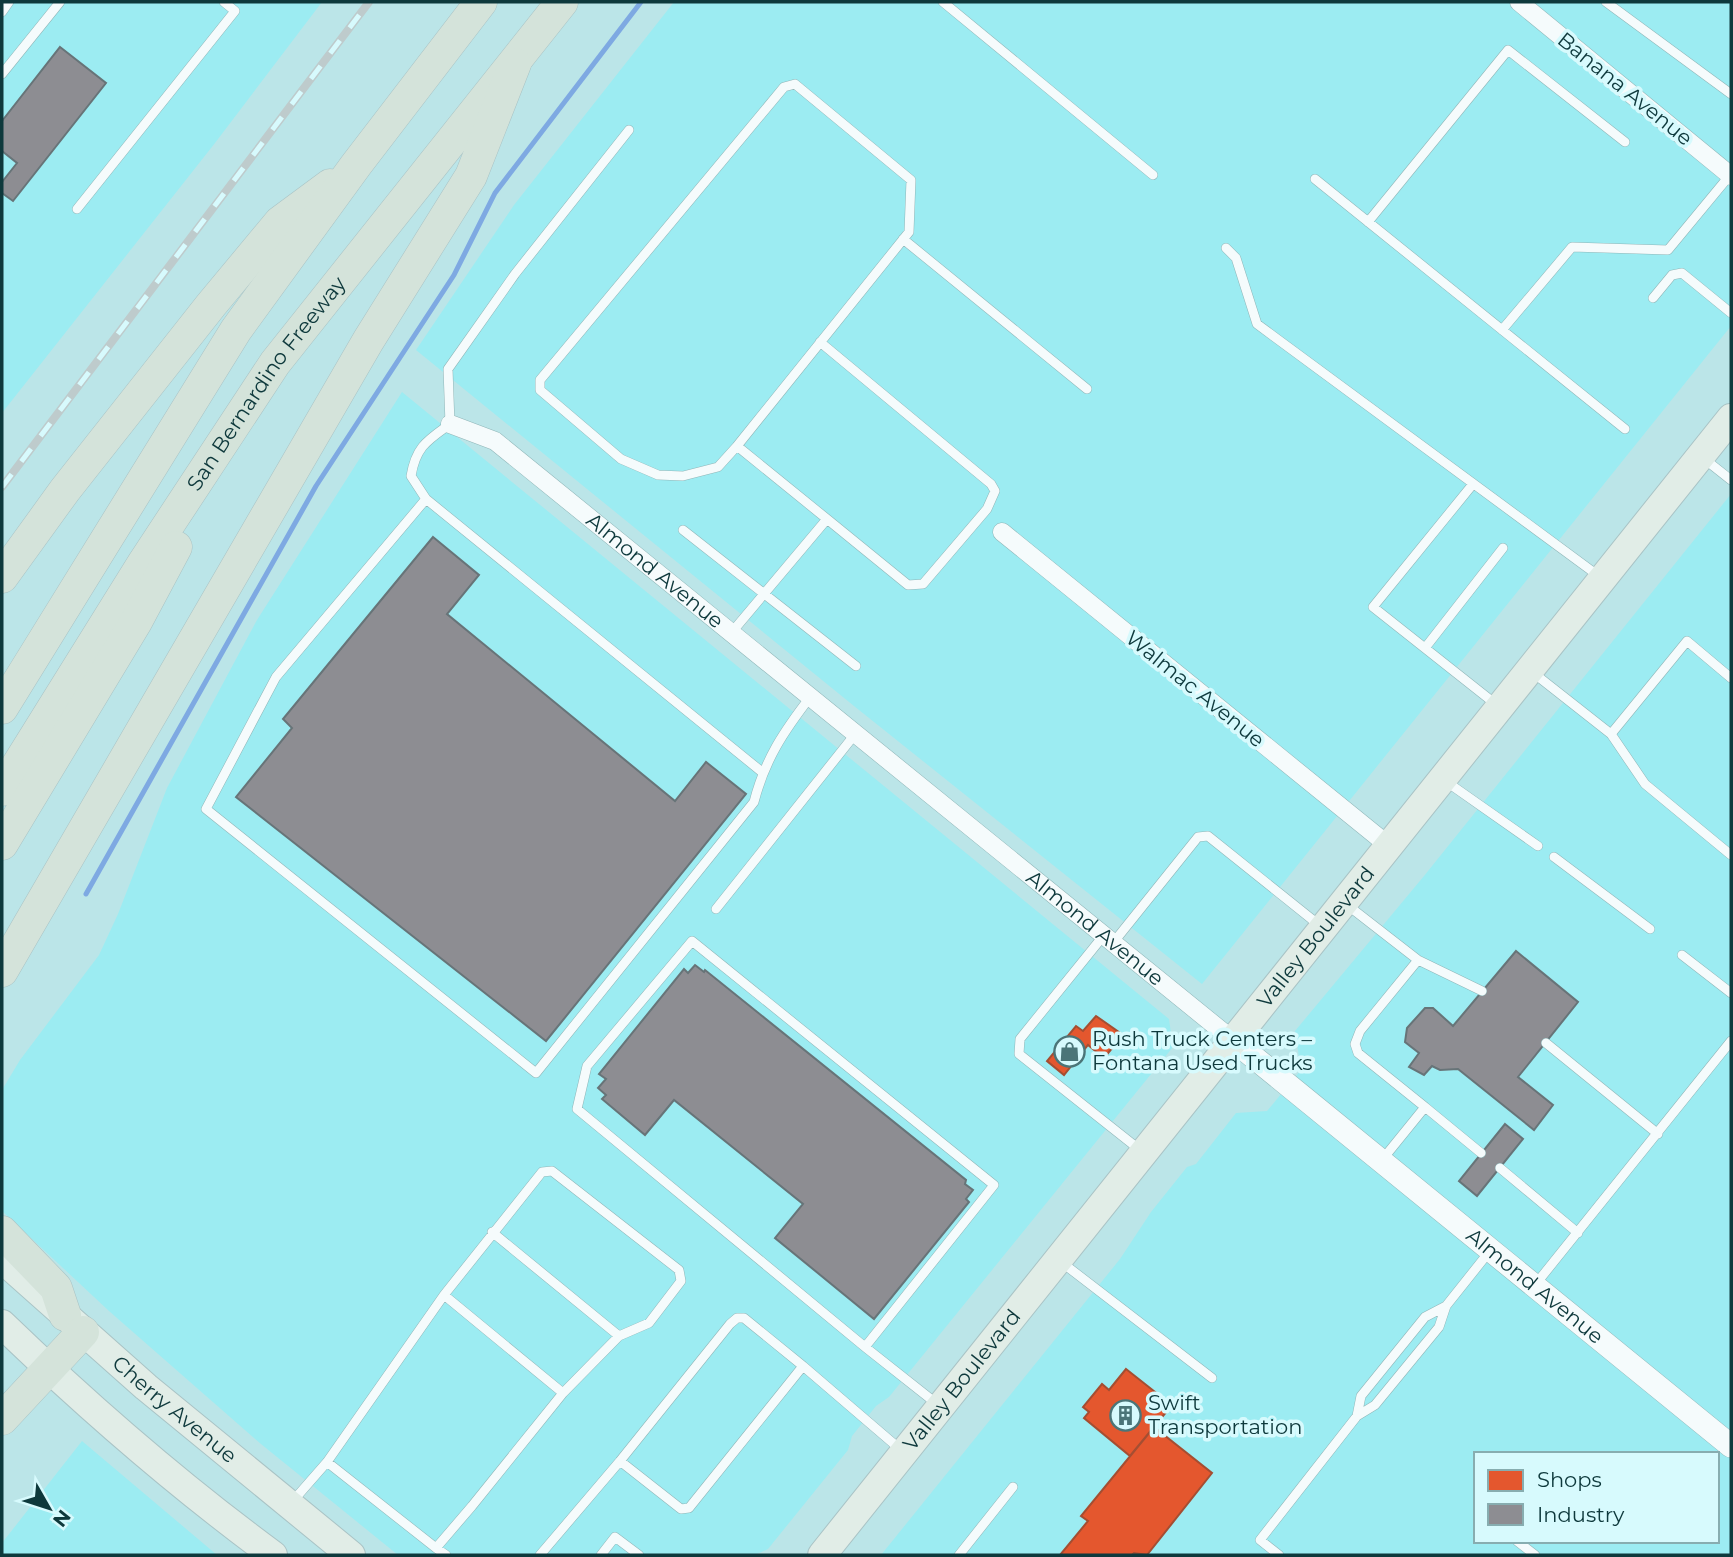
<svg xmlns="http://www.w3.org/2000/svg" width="1733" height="1557" font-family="Montserrat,sans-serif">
	<rect width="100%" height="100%" fill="#bbe5e8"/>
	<!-- built -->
	<path fill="#9cecf2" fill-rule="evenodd" d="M2 2H322L215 143 2 413Z
		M674 2H1731V326L1202 984 854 706 416 350 514 205Z
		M402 392 1169 1019 1173 1047 889 1397 876 1406 852 1436 848 1450 768 1549 755 1555H398L261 1444 109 1311 2 1211V1090L20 1060 99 955 118 914 167 788 257 620Z
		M1731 494V1555H881L1120 1259 1151 1212 1187 1167 1196 1164 1236 1113 1267 1111 1301 1070 1295 1031 1424 876ZM1476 1454H1717V1541H1476Z
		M82 1441 217 1555H2V1543Z"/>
	<!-- shops -->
	<path fill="#e4572e" stroke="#a44e32" stroke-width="2" d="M1096 1016 1123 1035 1104 1058 1088 1045 1064 1075 1047 1061 1076 1026 1083 1031Z
		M1126 1369 1164 1399 1159 1404 1167 1411 1130 1456 1084 1418 1089 1412 1083 1407 1102 1384 1109 1390Z
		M1154 1427 1212 1473 1147 1555 1134 1553 1132 1555H1060L1088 1521 1081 1516Z"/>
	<!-- industry -->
	<path fill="#8d8d92" stroke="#677478" stroke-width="2" d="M60 47 106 83 13 201 2 193V182L17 163 2 151V121Z
		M433 537 479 575 447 614 675 801 706 762 746 794 546 1041 236 797 292 728 283 719Z
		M1516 951 1578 1002 1518 1077 1553 1105 1534 1130 1458 1069 1440 1070 1432 1066 1424 1075 1409 1067 1419 1053 1405 1042 1407 1028 1425 1008H1433L1453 1026Z
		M695 965 704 972 705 970 966 1180 965 1184 973 1190 966 1199 969 1202 874 1319 775 1238 803 1204 674 1100 645 1135 602 1099 606 1095 598 1088 606 1079 599 1074 684 969 688 973Z
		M1505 1124 1523 1139 1477 1196 1459 1181Z"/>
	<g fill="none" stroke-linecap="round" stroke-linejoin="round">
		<!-- stream -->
		<path stroke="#7ea9e2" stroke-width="5" d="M86 894 316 486 454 275 495 193 641 2"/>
		<defs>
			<path id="service" d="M943 2 1153 175
				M1606 2 1731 94
				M2 12 9 2
				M2 74 60 2
				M629 130 515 274 448 369 450 424C428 440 416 446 411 476L426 499 762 772
				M1315 179 1625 429
				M77 209 235 11 224 2
				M1368 222 1508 50 1625 142
				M903 239 1087 389
				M1226 248 1236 258 1257 324 1600 577
				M1653 298 1672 275 1682 273 1731 313
				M1502 330 1572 247 1668 250 1730 175
				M820 342 991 484 995 491 987 509 923 584 908 585 827 519
				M1702 457 1731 480
				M1473 484 1373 607 1498 706
				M426 499 276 677 206 809 536 1073 754 802C765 759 784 731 811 696
				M683 530 856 666
				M732 632 827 519 737 446 909 232 911 180 795 84 784 87 540 380V390L621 459 658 475 683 476 718 467 737 446
				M1425 648 1503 548
				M1531 671 1611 734 1645 784 1731 855
				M1611 734 1687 641 1731 678
				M1444 780 1538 846
				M1554 857 1650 929
				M1346 904 1418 960 1360 1031 1355 1044 1358 1053 1425 1107 1382 1160
				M716 909 856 733
				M1104 935 1020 1039 1019 1054 1140 1150
				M1113 943 1198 837 1208 836 1319 925
				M1682 955 1731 993
				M1418 960 1482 991
				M1546 1043 1658 1134
				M1425 1107 1481 1153
				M1500 1168 1578 1233
				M492 1232 619 1336
				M1060 1261 1212 1378
				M1535 1285 1731 1041
				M444 1295 563 1393
				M865 1347 994 1185 692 941 587 1066 577 1109 865 1347 937 1404
				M1357 1416 1361 1396 1425 1317 1446 1306
				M620 1461 730 1324 737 1318H744L803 1366
				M292 1502 327 1462 444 1295 542 1172 552 1171 679 1270 681 1281 649 1323 619 1336 563 1393 472 1506 436 1548 327 1462
				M1517 1541 1535 1555
				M436 1548 446 1555
				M540 1555 620 1461 681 1509 689 1508 803 1366 901 1450
				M601 1555 615 1537 639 1555
				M959 1555 1013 1487
				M1279 1555 1260 1540 1357 1416 1375 1405 1439 1327 1446 1306 1489 1252"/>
			<g id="minor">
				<path d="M1519 2 1731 176"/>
				<path id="s1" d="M450 424 495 441 1234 1041"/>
				<path d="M1002 532 1389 846"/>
			</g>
			<g id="tertiary">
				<path id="s2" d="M1234 1041 1731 1446"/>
			</g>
			<g id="primary">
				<path id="s3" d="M2 1259 146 1387 351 1555"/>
				<path d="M2 1324C87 1406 178 1485 273 1555"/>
				<path id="s4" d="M822 1555 1731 418"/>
			</g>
			<g id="motorway">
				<path d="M2 577 65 490 211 305 280 222 330 185"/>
				<path d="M2 708 236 330 356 165 481 2"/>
				<path id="s5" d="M2 790 144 562 275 363 562 2"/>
				<path d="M2 844 136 622 176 547"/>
				<path d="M2 971 368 341 471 176 515 64"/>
				<path d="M2 1232 56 1288 65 1315"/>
				<path d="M2 1419 83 1332"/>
			</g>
		</defs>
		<!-- service casing -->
		<use href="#service" stroke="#90b6b8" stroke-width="10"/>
		<!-- minor casing -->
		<use href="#minor" stroke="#90b6b8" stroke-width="19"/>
		<!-- tertiary casing -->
		<use href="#tertiary" stroke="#90b6b8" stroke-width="24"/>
		<!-- primary casing -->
		<use href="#primary" stroke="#a9c3c5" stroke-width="30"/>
		<!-- motorway casing -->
		<use href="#motorway" stroke="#a9c3c5" stroke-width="33"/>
		<!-- service -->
		<use href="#service" stroke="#f5fbfc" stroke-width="9"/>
		<!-- minor -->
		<use href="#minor" stroke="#f5fbfc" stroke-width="18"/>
		<!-- tertiary -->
		<use href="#tertiary" stroke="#f5fbfc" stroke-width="23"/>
		<!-- primary -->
		<use href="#primary" stroke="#e1ede7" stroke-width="28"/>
		<!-- motorway -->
		<use href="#motorway" stroke="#d4e3da" stroke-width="32"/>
		<defs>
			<path id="rail" d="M2 487 369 2"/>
		</defs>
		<!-- rail casing -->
		<use href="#rail" stroke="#becbcc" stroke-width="8"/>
		<!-- rail -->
		<use href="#rail" stroke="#d7fafd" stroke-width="5" stroke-dasharray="16" stroke-linecap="butt"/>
	</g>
	<!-- icons -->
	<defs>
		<symbol id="shop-ring" viewBox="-11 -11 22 22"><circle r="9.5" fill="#d7fafd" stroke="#4b7578" stroke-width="1.5"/><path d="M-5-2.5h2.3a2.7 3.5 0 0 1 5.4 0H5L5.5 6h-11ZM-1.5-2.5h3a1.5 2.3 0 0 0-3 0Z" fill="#4b7578"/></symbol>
		<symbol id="building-ring" viewBox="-11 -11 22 22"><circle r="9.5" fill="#d7fafd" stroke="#4b7578" stroke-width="1.5"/><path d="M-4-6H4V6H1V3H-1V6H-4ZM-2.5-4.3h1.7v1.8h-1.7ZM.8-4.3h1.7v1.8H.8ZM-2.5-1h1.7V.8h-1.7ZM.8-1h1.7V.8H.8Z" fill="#4b7578"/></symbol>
	</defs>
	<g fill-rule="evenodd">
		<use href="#shop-ring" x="1052" y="1034" width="35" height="35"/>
		<use href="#building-ring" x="1108" y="1398" width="35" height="35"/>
	</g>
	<g text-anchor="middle" stroke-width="7" stroke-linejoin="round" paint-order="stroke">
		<!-- street labels -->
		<g font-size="21" fill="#0e393c" stroke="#d7fafd">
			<text transform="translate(1625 89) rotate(39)" y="7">Banana Avenue</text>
			<text dy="7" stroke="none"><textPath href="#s5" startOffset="485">San Bernardino Freeway</textPath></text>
			<text dy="7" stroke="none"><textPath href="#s1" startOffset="254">Almond Avenue</textPath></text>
			<text transform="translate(1195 689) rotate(39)" y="7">Walmac Avenue</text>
			<text dy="7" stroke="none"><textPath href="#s1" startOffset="821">Almond Avenue</textPath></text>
			<text dy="7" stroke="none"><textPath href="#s4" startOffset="791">Valley Boulevard</textPath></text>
			<text dy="7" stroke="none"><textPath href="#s2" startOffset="388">Almond Avenue</textPath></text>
			<text dy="7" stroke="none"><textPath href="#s4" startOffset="224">Valley Boulevard</textPath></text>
			<text dy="7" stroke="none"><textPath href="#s3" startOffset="229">Cherry Avenue</textPath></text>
		</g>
		<!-- poi labels -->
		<g font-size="21" fill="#0e393c" stroke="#d7fafd" text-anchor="start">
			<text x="1092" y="1046">Rush Truck Centers –<tspan x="1092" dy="24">Fontana Used Trucks</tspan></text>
			<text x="1148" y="1410">Swift<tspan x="1148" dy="24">Transportation</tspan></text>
		</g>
	</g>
	<!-- border -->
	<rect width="1733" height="1557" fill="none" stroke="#0e393c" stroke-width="7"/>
	<!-- legend -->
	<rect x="1474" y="1452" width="245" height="91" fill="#d7fafd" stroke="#87adb0" stroke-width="2"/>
	<rect x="1488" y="1470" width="35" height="21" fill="#e4572e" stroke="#87adb0" stroke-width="2"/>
	<text x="1537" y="1487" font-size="21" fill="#0e393c">Shops</text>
	<rect x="1488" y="1504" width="35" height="21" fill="#8d8d92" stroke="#87adb0" stroke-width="2"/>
	<text x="1537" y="1522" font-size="21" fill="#0e393c">Industry</text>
	<!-- north arrow -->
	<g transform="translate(49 1508) rotate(129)" stroke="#d7fafd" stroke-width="5" paint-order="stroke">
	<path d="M0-5L12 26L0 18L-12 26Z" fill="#0e393c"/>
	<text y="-10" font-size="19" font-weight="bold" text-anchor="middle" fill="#0e393c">N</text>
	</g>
</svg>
